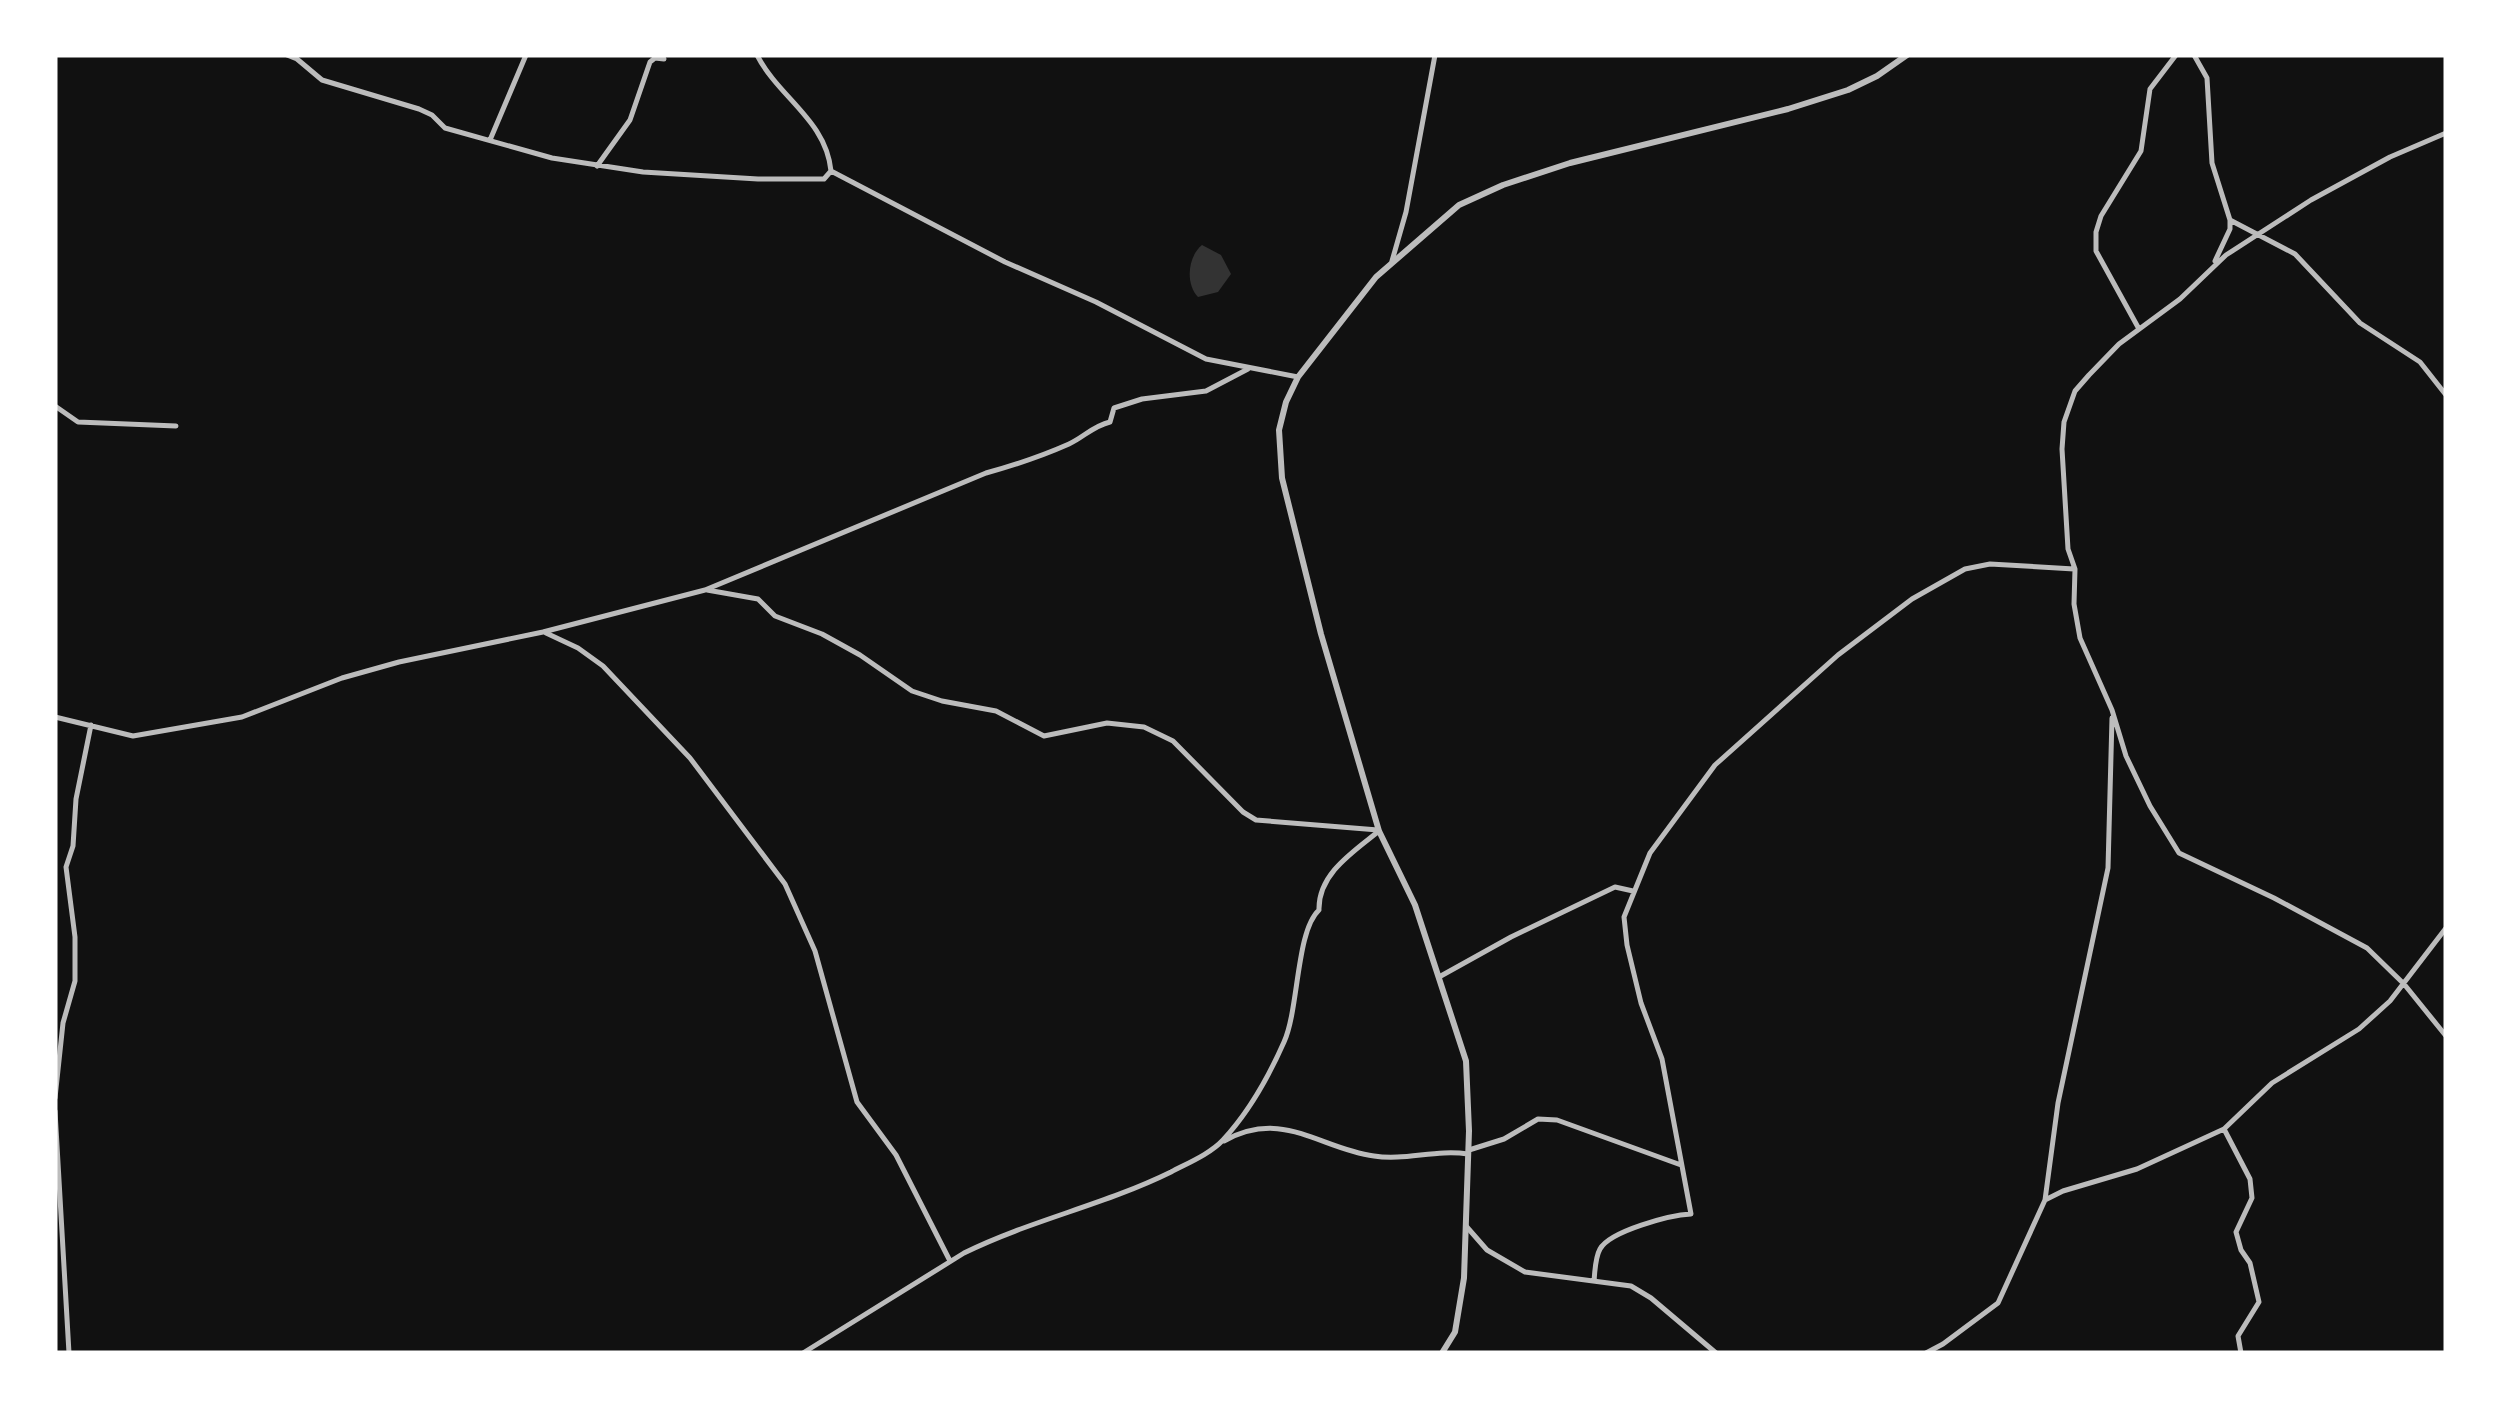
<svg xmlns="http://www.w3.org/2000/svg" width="2501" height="1408" font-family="'Sofia Sans Condensed',sans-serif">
	<rect width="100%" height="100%" fill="#111"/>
	<!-- water -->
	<path fill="#333" d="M1202 245 1221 255 1231 274 1218 292 1198 297C1185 284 1188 256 1202 245Z"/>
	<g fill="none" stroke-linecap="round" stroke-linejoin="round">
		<!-- minor -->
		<path stroke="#bcbcbc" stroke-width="5" d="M287 55 297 59 322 80 419 109 432 115 445 128 552 158 643 172 758 179H824L831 171 1005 262 1096 302 1206 359 1298 377
			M757 55C779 98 826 120 831 171
			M2194 55 2207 78 2212 163 2230 220V229L2215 261
			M2446 133 2390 157 2311 200 2226 255 2180 299 2119 344 2089 375 2075 391 2064 422 2062 449 2068 549 2075 569 2074 604 2080 638 2112 710 2126 756 2150 806 2179 853 2274 898 2367 948 2404 984 2446 1036
			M490 140 526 55
			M597 166 630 120 650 62 655 58 664 59
			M2230 220 2295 254 2360 323 2420 362 2446 395
			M1392 261 1406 212 1435 55
			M2139 329 2096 251V232L2101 216 2141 151 2150 89 2176 55
			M55 406 78 422 176 426
			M707 590 758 599 775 616 822 634 860 655 912 691 942 701 996 711 1044 736 1107 723 1144 727 1173 741 1243 812 1256 820 1378 830
			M546 633 578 648 603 666 690 758 785 884 815 951 857 1102 896 1155 950 1261
			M55 717 133 736 242 717 342 678 399 662 543 632 705 590 986 473C1015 465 1042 456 1069 444 1084 437 1093 426 1110 422L1114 408 1142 399 1206 391 1248 369
			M1439 977 1511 937 1615 887 1633 891
			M55 1098 63 1023 75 981V937L66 867 73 846 76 799 91 725
			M55 1111 69 1353
			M2224 1129 2250 1179 2252 1198 2236 1232 2241 1250 2250 1263 2259 1302 2238 1336 2241 1353
			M1224 1141C1283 1108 1320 1149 1374 1156 1405 1161 1436 1149 1468 1154
			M1469 1150 1504 1139 1538 1119 1557 1120 1681 1165
			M2045 1200 2063 1191 2137 1169 2224 1129 2272 1083 2359 1029 2390 1001 2446 928
			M1466 1226 1487 1250 1525 1272 1631 1286 1651 1298 1716 1353
			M1594 1281C1595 1271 1595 1258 1600 1249 1610 1231 1670 1215 1691 1214L1662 1059 1641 1003 1627 945 1624 917 1650 853 1715 765 1838 655 1912 599 1965 569 1990 564 2074 569
			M803 1353 964 1253C1031 1220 1104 1205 1171 1172 1188 1163 1210 1154 1223 1140 1249 1112 1269 1076 1284 1042 1299 1009 1296 931 1319 910 1318 874 1353 852 1379 831
			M1926 1353 1943 1344 1998 1303 2045 1200 2058 1103 2108 868 2112 718"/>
		<!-- tertiary -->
		<path stroke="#bcbcbc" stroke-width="6" d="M1442 1353 1455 1332 1464 1278 1469 1131 1466 1061 1415 905 1379 831 1321 634 1282 478 1279 430 1286 402 1298 377 1376 277 1459 205 1503 185 1570 163 1788 109 1848 90 1877 76 1907 55"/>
	</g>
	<!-- border -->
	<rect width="2501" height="1408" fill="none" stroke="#ffffff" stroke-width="115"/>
</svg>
